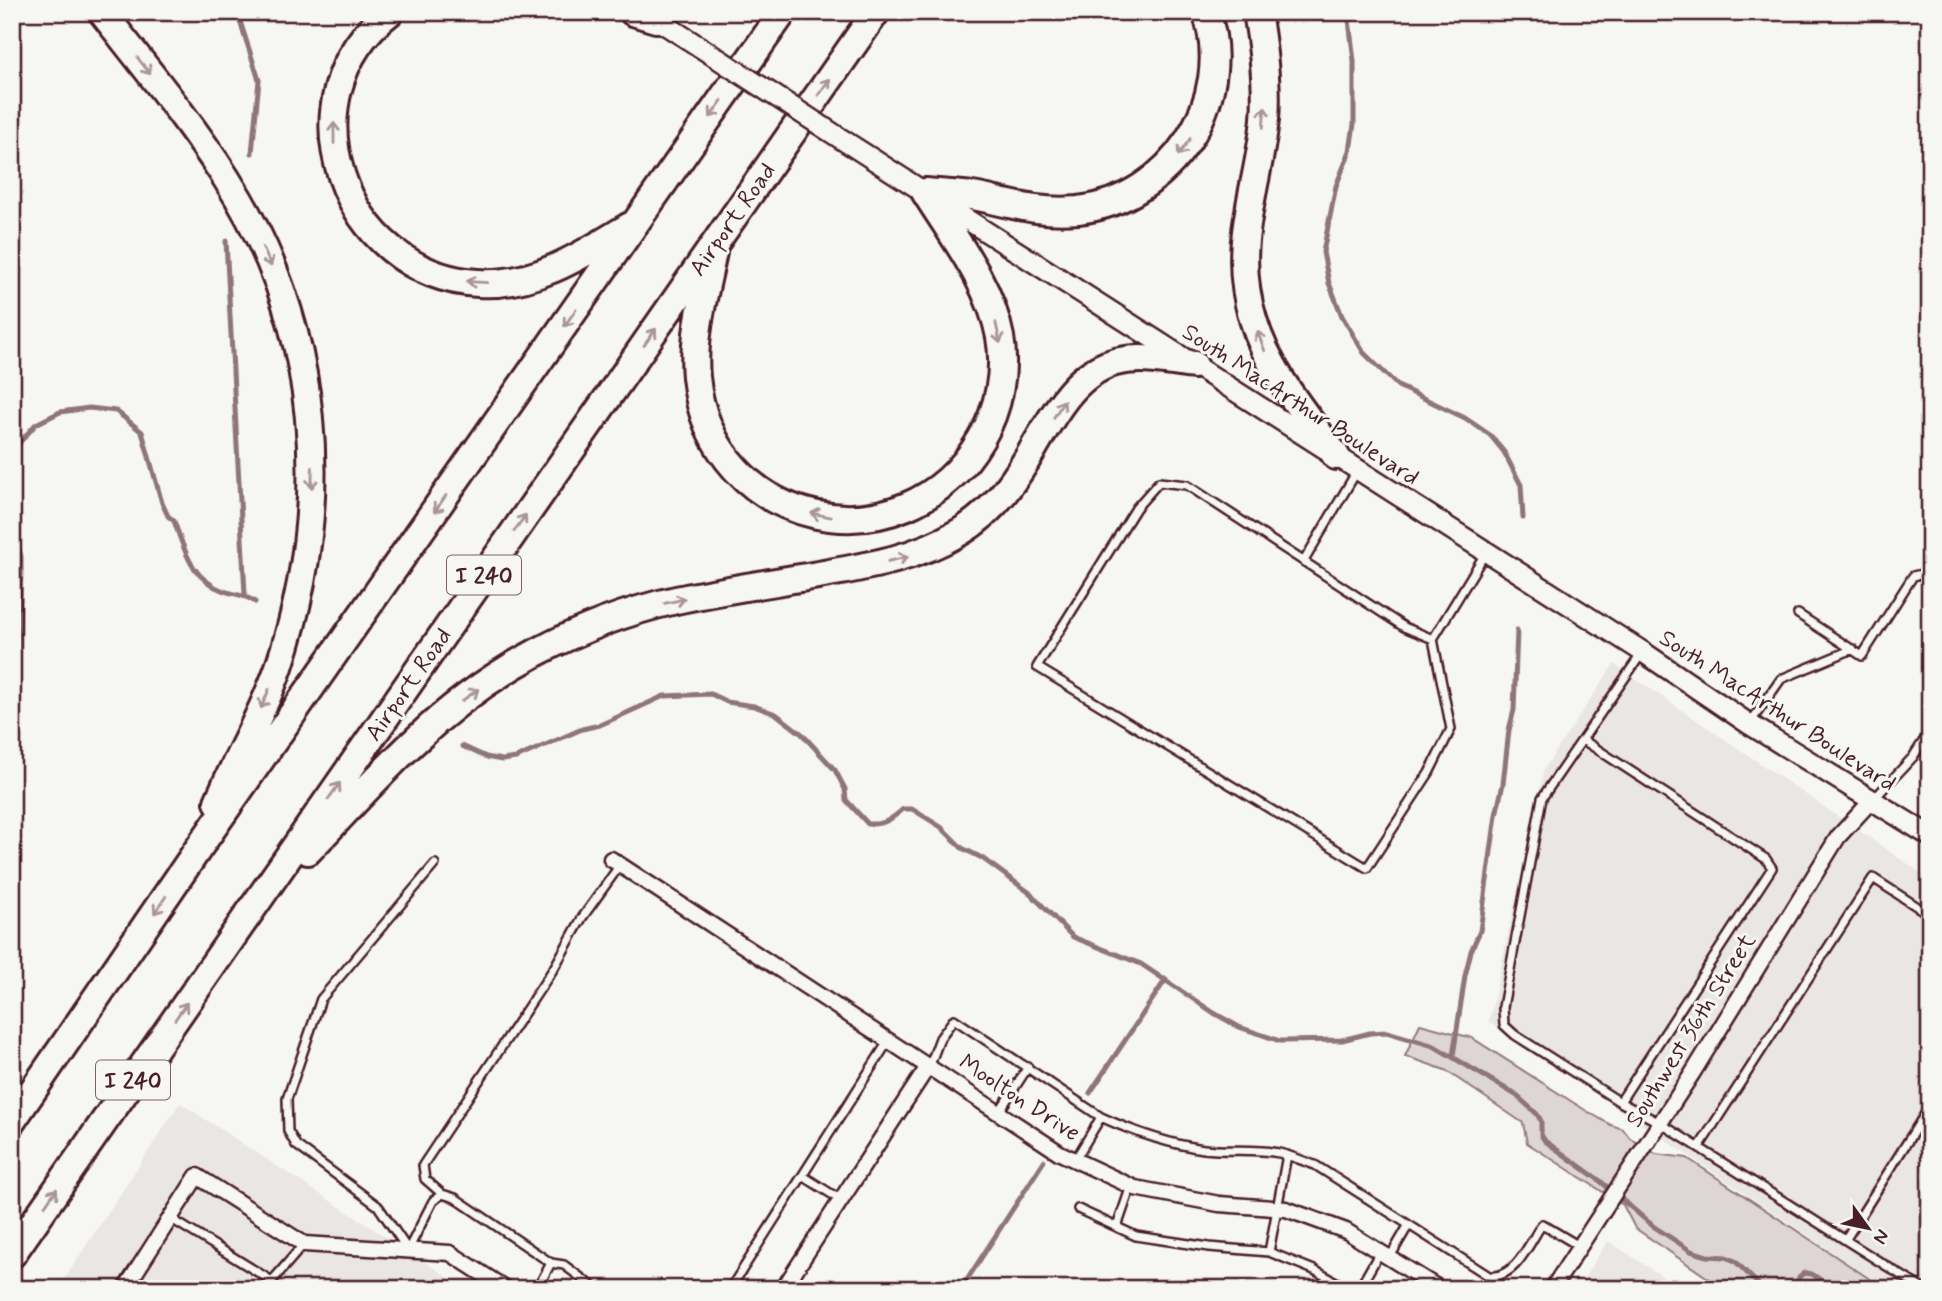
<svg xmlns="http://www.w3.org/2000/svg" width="1942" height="1301" font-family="Mynerve,sans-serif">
	<rect width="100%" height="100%" fill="#f6f6f2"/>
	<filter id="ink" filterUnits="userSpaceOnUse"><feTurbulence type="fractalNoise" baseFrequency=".0143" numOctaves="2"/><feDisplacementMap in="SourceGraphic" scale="14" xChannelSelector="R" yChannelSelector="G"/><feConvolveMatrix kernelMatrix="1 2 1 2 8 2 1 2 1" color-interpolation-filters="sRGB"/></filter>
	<g filter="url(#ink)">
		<!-- built -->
		<path fill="#e9e6e3" d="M1614 664 1930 879V1289H1888L1489 1022 1544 769Z
			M180 1103 466 1289H58Z
			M1608 1241 1682 1289H1577Z"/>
		<!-- green -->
		<path fill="#ddd6d5" stroke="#947a80" stroke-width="2" d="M1420 1024 1472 1038 1585 1110 1611 1125 1623 1129 1630 1138 1656 1154 1687 1158 1885 1289H1724L1635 1228 1623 1205 1527 1143 1523 1123 1445 1070 1405 1056Z"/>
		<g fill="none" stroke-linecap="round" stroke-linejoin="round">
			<!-- stream -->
			<path stroke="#8e747a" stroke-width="5" d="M237 12 259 80 252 153
				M1348 12 1354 61V124L1350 151 1336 186 1323 252 1329 283 1342 316 1364 353 1398 386 1465 418 1490 435 1504 452 1521 485 1523 518
				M226 241 245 594
				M12 451 36 424 60 412 89 408 116 411 142 432 162 503 168 516 174 521C185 551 191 579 224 591 236 595 244 594 255 602
				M12 524 21 557V574L16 682 12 691
				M462 746 486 757 502 760 516 758 582 729 600 725 664 696 711 694 727 702 754 706 776 714 802 734 835 770 845 789 846 800 868 824C884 825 892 819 903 809H912L941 827 962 848 982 858 1030 893 1073 937 1141 964 1214 1013 1239 1027 1280 1041 1342 1040 1370 1033 1387 1032 1434 1046 1516 1095 1537 1114 1541 1121V1135L1545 1141 1599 1180 1653 1226 1691 1251 1707 1256 1726 1257 1735 1261 1763 1289
				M1453 1056 1465 976 1471 951 1480 931 1496 815 1503 784 1509 730 1514 710 1517 630
				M1090 1093 1166 979
				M961 1289 1044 1161
				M1796 1289 1799 1277 1804 1273 1812 1274 1834 1289"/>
			<defs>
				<path id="lane" d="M1304 561 1357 471
					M1798 614 1862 656 1913 576 1930 572
					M1433 639 1451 729 1429 773 1367 868 1037 667 1136 508 1159 482 1187 485 1404 627 1433 639 1486 552
					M1642 653 1542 798 1503 1007 1504 1025 1515 1035 1620 1102 1660 1123 1923 1289
					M1750 723 1781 679 1853 649
					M1583 740 1766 859 1772 868 1620 1102
					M1873 800 1913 757 1930 731
					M435 864 321 999 287 1099 288 1131 296 1145 378 1206 408 1250 433 1201 442 1194 455 1198 551 1263
					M930 1065 940 1038 954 1019 1101 1117C1134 1132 1168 1144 1204 1149 1229 1152 1255 1148 1279 1153 1292 1156 1303 1161 1315 1165L1489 1276C1515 1280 1530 1242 1542 1224L1579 1246
					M999 1112 1028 1067
					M1699 1147 1873 878 1930 915
					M1075 1160 1101 1117
					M803 1176 841 1200
					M442 1194 425 1179 423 1165 554 968 582 918 620 865
					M1078 1209 1136 1236 1209 1247 1269 1252 1287 1155
					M170 1218 272 1281 304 1244
					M1117 1227 1131 1186
					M1846 1239 1930 1106
					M1269 1252 1314 1270 1349 1289
					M1390 1257 1408 1226
					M537 1289 551 1263 564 1265 596 1289
					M730 1289 889 1040
					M1359 1289 1380 1252"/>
				<path id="street" d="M611 859 1060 1153 1135 1188 1219 1204 1286 1209 1346 1231 1440 1289
					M125 1289 197 1176 304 1244 450 1253 506 1289
					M783 1289 929 1065
					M1552 1289 1692 1074 1838 837 1872 800"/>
				<path id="secondary" d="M645 12 700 47
					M846 142 1643 652 1749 724 1930 836"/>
				<path id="highway" d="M102 12C144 66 189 120 226 178 321 326 334 501 279 667 263 713 237 757 218 802
					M390 12C280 96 342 275 478 283 535 287 584 254 630 226
					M633 12 656 19
					M1257 12C1263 47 1268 84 1265 119 1258 191 1230 245 1253 319 1268 371 1305 414 1336 456
					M925 192C944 194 965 194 983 198 1018 206 1042 213 1078 210 1170 200 1237 100 1206 12
					M713 252C705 292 692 336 696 377 711 529 904 571 981 439 999 409 1006 371 1000 337 990 283 953 237 925 192
					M308 851C344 814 378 775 416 740 487 671 580 622 676 600 723 590 771 583 818 575 869 566 914 559 960 532 984 518 1004 495 1019 472 1046 432 1068 371 1120 361 1144 356 1171 362 1194 365
					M12 1121 198 849 783 12
					M12 1254 876 12"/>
			</defs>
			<!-- lane casing -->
			<use href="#lane" stroke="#4a1f2b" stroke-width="12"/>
			<!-- street casing -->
			<use href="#street" stroke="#4a1f2b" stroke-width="19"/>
			<!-- secondary casing -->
			<use href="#secondary" stroke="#4a1f2b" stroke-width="24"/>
			<!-- highway casing -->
			<use href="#highway" stroke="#4a1f2b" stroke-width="32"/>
			<!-- lane -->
			<use href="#lane" stroke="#f6f6f2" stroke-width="7"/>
			<!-- street -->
			<use href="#street" stroke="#f6f6f2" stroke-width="14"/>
			<!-- secondary -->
			<use href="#secondary" stroke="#f6f6f2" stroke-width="19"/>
			<!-- highway -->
			<use href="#highway" stroke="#f6f6f2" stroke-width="26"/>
			<defs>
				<path id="secondary-bridge" d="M700 47 846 142"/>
			</defs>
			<!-- secondary-bridge casing -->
			<use href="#secondary-bridge" stroke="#4a1f2b" stroke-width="24" stroke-linecap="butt"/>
			<!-- secondary-bridge -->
			<use href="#secondary-bridge" stroke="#f6f6f2" stroke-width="19"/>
		</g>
		<!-- one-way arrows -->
		<defs><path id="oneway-shaft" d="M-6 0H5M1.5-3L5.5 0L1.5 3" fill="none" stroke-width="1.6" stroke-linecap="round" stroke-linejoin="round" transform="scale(1.75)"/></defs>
		<g stroke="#a99598">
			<use href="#oneway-shaft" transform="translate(144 66) rotate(52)"/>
			<use href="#oneway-shaft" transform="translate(824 87) rotate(-55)"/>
			<use href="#oneway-shaft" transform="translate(716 109) rotate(125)"/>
			<use href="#oneway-shaft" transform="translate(1264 117) rotate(-86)"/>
			<use href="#oneway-shaft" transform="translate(334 133) rotate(-90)"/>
			<use href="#oneway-shaft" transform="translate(1184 147) rotate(126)"/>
			<use href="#oneway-shaft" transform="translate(267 257) rotate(66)"/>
			<use href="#oneway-shaft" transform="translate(477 282) rotate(-177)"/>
			<use href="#oneway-shaft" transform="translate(570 318) rotate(125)"/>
			<use href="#oneway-shaft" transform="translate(998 333) rotate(78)"/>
			<use href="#oneway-shaft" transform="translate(650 337) rotate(-55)"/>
			<use href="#oneway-shaft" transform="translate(1261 341) rotate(-111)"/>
			<use href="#oneway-shaft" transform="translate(1059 409) rotate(-58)"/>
			<use href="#oneway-shaft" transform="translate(312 478) rotate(92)"/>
			<use href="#oneway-shaft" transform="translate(440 504) rotate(125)"/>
			<use href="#oneway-shaft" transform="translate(821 515) rotate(-169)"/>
			<use href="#oneway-shaft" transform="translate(520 523) rotate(-55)"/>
			<use href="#oneway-shaft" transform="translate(898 559) rotate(-13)"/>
			<use href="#oneway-shaft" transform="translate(675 601) rotate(-13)"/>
			<use href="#oneway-shaft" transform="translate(470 695) rotate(-35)"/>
			<use href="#oneway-shaft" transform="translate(265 699) rotate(113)"/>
			<use href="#oneway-shaft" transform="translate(334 791) rotate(-55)"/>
			<use href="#oneway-shaft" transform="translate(160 905) rotate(124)"/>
			<use href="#oneway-shaft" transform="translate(181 1011) rotate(-55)"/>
			<use href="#oneway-shaft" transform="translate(51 1197) rotate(-55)"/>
		</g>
	</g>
	<g text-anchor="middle" stroke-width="6" stroke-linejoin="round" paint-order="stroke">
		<!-- shield labels -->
		<g fill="#f6f6f2" stroke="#7e6067" stroke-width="2">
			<rect x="447" y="555.5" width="74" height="39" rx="5"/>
			<rect x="96" y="1060.5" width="74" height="39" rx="5"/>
		</g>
		<g font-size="23" font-weight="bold" fill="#4a1f2b">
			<text x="484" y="583">I 240</text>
			<text x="133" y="1088">I 240</text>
		</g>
		<!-- street labels -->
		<g font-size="24" fill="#4a1f2b" stroke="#f6f6f2">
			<text transform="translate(732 219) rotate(-55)" y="8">Airport Road</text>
			<text transform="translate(1301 404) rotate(33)" y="8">South MacArthur Boulevard</text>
			<text transform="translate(408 684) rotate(-55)" y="8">Airport Road</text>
			<text transform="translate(1778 710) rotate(33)" y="8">South MacArthur Boulevard</text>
			<text transform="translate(1690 1030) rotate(-58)" y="8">Southwest 36th Street</text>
			<text transform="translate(1020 1097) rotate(33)" y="8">Moolton Drive</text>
		</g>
	</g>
	<!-- margin -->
	<rect width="1942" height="1301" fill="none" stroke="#f6f6f2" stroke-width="42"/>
	<rect x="21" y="21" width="1900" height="1259" fill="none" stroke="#4a1f2b" stroke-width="2.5" filter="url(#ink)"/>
	<!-- north arrow -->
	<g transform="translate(1868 1228) rotate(123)" stroke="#f6f6f2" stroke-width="5" paint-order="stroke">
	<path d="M0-5L12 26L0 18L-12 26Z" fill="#4a1f2b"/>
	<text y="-10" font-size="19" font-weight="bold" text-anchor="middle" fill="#4a1f2b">N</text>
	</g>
</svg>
